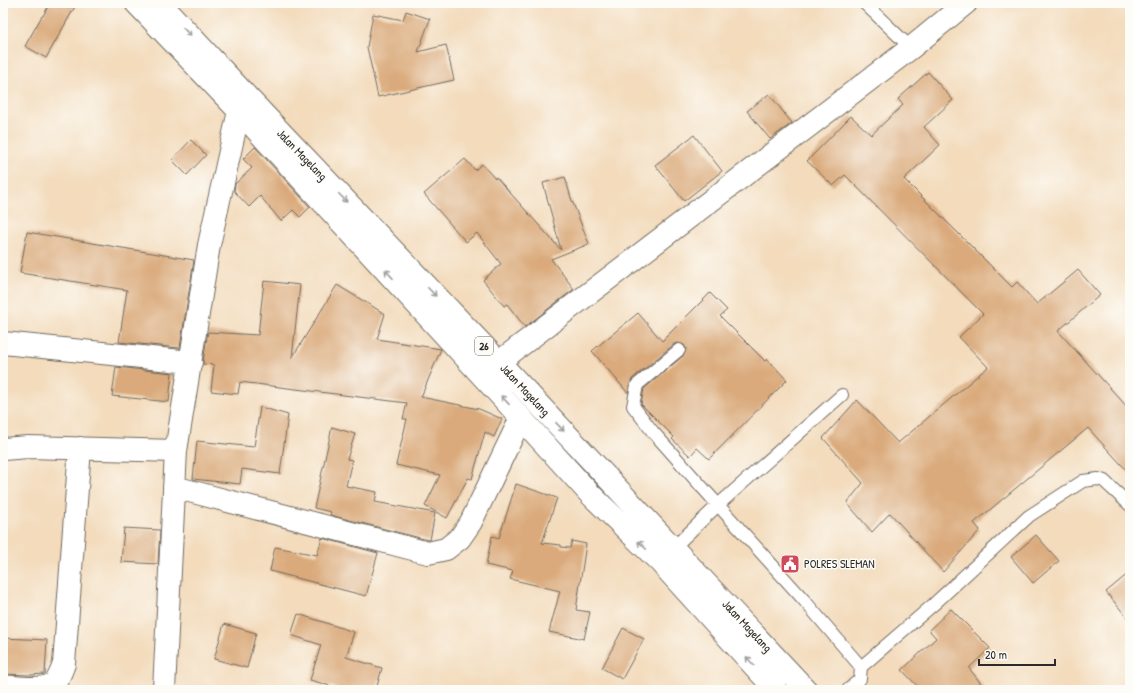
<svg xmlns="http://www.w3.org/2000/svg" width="1133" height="693" font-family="'Patrick Hand',sans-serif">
	<rect width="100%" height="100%" fill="#fdfcf7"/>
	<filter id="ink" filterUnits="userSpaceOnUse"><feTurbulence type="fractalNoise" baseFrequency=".025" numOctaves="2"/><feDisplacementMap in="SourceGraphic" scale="8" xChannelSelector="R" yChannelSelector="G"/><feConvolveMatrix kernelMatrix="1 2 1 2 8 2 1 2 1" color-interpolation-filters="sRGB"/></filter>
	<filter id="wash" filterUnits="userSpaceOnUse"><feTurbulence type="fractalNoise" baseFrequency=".012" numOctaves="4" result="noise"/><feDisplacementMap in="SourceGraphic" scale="16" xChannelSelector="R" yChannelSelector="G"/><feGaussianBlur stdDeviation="0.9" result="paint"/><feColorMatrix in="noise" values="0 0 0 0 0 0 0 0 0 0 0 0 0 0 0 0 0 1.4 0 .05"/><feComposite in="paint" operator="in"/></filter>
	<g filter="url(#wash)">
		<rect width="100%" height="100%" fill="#f3dbbc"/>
		<g id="blocks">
			<!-- building -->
			<path fill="#daaa7c" d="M50 3H77L46 58 25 46 42 16H43Z
				M406 11 430 19 418 52 446 45 454 80 378 97 367 47 373 14 403 20Z
				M928 72 953 100 924 127 940 145 904 179 1012 287 1017 282 1037 304 1078 270 1100 295 1058 331 1130 410V474L1088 428 974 523 980 530 943 572 890 513 872 532 847 503 863 483 823 438 857 400 898 443 988 367 959 337 983 314 845 175 833 186 807 161 851 116 871 135 903 105 898 99Z
				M769 94 792 123 770 139 747 111Z
				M694 135 722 171 684 201 655 165Z
				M191 140 206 155 187 175 172 160Z
				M255 147 310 207 300 217 293 210 281 221 260 196 249 207 234 191 235 184 252 168 243 159Z
				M465 159 475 170 482 164 495 179 496 177 561 250 543 183 565 177 571 198 589 244 551 259 574 289 525 327 507 304 504 306 483 280 501 264 477 233 466 242 424 194Z
				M27 232 194 260 180 348 119 342 127 290 20 273Z
				M264 281 300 285 292 358 337 285 385 314 377 339 441 349 421 397 479 409 502 419 494 437 485 432 472 479 468 478 447 518 425 506 440 475 396 465 407 419H403L407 403 240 382 238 394 211 391 214 365 203 364V361L208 332 258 335Z
				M710 293 727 310 720 316 765 361 767 359 787 380 709 459 697 448 690 456 672 439 674 437 641 404 644 389 684 355 686 349 684 345 678 343 674 344 632 379 630 384 628 393 592 351 638 313 662 341Z
				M116 367 172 373 169 402 112 396Z
				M260 407 288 415 280 474 242 469 240 484 193 479 197 441 254 447Z
				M332 427 355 434 347 459 352 460 346 486 377 492 375 502 435 513 430 540H428L330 515 331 512 314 508Z
				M516 484 557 498 542 543 561 545V547L570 548 572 541 586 544 576 610 590 612 584 639 549 632 560 591 510 579 513 571 486 565 492 536 499 538Z
				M124 528 160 530 158 564 121 562Z
				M1036 535 1059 561 1033 583 1011 557Z
				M322 538 378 553 366 596 270 571 275 547 317 555Z
				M1130 572V621L1106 592Z
				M951 609 990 648 969 668 986 690H921L902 670 936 638 929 630Z
				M298 614 354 632 346 657 382 668 376 690H344L310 680 321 645 291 635Z
				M224 624 256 633 247 668 214 659Z
				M623 628 644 639 622 679 602 668Z
				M3 638 47 640 45 674 31 675 3 674Z"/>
		</g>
	</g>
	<g filter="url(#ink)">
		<use href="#blocks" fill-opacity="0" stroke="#71695e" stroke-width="1"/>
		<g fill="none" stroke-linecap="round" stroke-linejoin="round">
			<defs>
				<path id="service" d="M864 3 911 48
					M679 350 637 385 633 406 653 432 718 505 842 395
					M670 551 718 505 803 599 861 667 860 679 848 690
					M861 667 934 604 1029 516 1083 481 1098 479 1104 481 1130 505"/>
				<path id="minor" d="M3 343 191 362
					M499 362 911 48 966 3
					M3 449 28 447 176 451 209 245 239 111
					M174 487 428 553 446 549 460 538 471 522 521 418
					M3 686C16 687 47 692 56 681 60 676 62 669 64 664L80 448
					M164 690 176 451"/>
				<path id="trunk" d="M136 3 239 111 521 418 590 494 660 562 776 690
					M160 3 251 101 499 362 806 690"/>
			</defs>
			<!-- service casing -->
			<use href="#service" stroke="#71695e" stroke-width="14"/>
			<!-- minor casing -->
			<use href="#minor" stroke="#71695e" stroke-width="24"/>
			<!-- trunk casing -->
			<use href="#trunk" stroke="#71695e" stroke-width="24"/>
			<!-- service -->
			<use href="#service" stroke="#fff" stroke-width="12"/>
			<!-- minor -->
			<use href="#minor" stroke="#fff" stroke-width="22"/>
			<!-- trunk -->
			<use href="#trunk" stroke="#fff" stroke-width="22"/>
		</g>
		<!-- one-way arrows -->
		<defs><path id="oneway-shaft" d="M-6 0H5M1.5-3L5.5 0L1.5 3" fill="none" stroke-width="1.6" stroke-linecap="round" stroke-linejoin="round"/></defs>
		<g stroke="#a0a0a0">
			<use href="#oneway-shaft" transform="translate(187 32) rotate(47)"/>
			<use href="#oneway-shaft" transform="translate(343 198) rotate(46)"/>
			<use href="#oneway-shaft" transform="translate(389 274) rotate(-133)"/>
			<use href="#oneway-shaft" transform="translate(432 292) rotate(46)"/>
			<use href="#oneway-shaft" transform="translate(505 400) rotate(-133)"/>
			<use href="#oneway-shaft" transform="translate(560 427) rotate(47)"/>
			<use href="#oneway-shaft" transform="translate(642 545) rotate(-136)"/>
			<use href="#oneway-shaft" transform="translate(750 661) rotate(-132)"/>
		</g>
	</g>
	<!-- icons -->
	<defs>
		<symbol id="civic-square" viewBox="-11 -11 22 22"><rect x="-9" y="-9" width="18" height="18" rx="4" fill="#d1495b" stroke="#fdfcf7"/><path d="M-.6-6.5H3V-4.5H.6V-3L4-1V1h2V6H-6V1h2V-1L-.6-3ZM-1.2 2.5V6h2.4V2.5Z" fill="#fff"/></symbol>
	</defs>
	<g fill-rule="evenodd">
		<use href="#civic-square" x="779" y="553" width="22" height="22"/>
	</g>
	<g text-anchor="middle" stroke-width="3" stroke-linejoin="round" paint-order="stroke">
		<!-- shield labels -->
		<rect fill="#fdfcf7" stroke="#6a6a68" stroke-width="1" x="475" y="337" width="18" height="18" rx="3"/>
		<g font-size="11" font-weight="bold" fill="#2b2b2b">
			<text x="484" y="350">26</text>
		</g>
		<!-- street labels -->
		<g font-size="12" fill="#2b2b2b" stroke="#fdfcf7">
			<text transform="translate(302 155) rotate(46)" y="4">Jalan Magelang</text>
			<text transform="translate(525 390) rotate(47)" y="4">Jalan Magelang</text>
			<text transform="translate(747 626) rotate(47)" y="4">Jalan Magelang</text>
		</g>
		<!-- poi labels -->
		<g font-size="12" fill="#2b2b2b" stroke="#fdfcf7" text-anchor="start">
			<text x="804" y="568">POLRES SLEMAN</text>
		</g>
	</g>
	<!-- margin -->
	<rect width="1133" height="693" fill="none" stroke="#fdfcf7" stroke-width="16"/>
	<!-- scale -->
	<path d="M979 659v6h76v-6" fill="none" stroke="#2b2b2b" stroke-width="2"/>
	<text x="985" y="659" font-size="12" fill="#2b2b2b" stroke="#fdfcf7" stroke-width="3" paint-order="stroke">20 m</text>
</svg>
